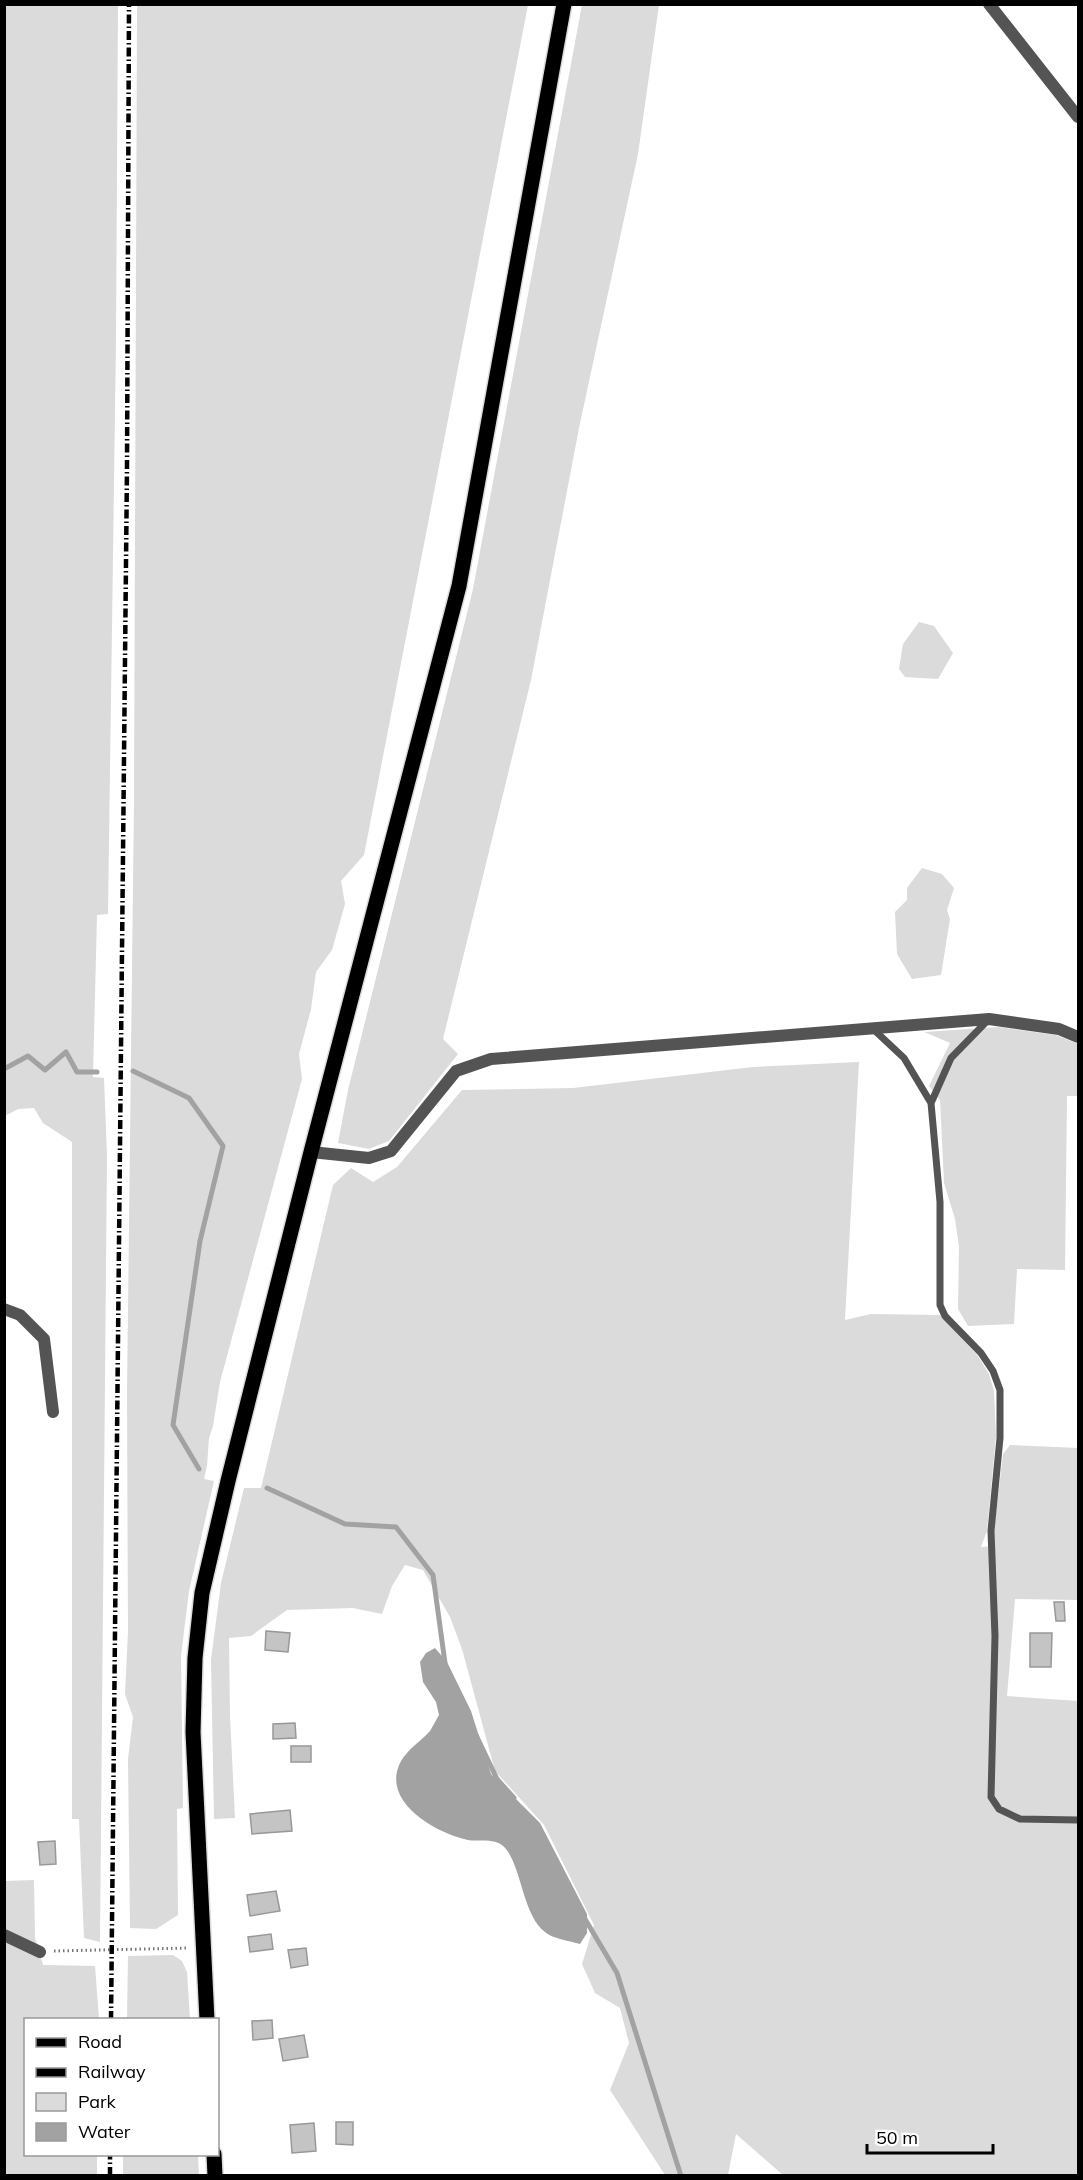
<svg xmlns="http://www.w3.org/2000/svg" width="1083" height="2180" font-family="Mulish,sans-serif">
	<rect width="100%" height="100%" fill="#fff"/>
	<!-- green -->
	<path fill="#dbdbdb" d="M5 4 118 5 116 339 108 914 97 915 93 1077 104 1078 107 1155 100 1942 84 1938 79 1819H72V1142L43 1123 34 1108 18 1109 5 1116Z
		M137 5H528L364 855 341 881 345 904 332 950 316 972 311 1009 299 1054 302 1079 220 1382 213 1426 209 1438 207 1466 204 1479 214 1481 189 1591 181 1656 183 1808 177 1809 178 1915 156 1929 130 1928 128 1759 133 1717 125 1694 128 1632 127 1394 134 799Z
		M582 5H659L638 154 579 428 531 680 443 1039 458 1054 389 1141 369 1149 338 1143 348 1090 473 589Z
		M919 622 934 626 953 653 938 679 905 677 899 669 903 644Z
		M922 868 942 874 954 888 947 910 950 919 941 975 912 979 897 954 895 912 907 900V888Z
		M999 1027 1056 1035 1078 1044V1096H1067L1065 1270 1017 1269 1014 1324 968 1326 958 1309 959 1247 955 1219 944 1183 940 1100 929 1086 950 1043 924 1032Z
		M859 1062 845 1320 871 1314 940 1315 978 1356 989 1374 994 1391 996 1436 987 1531 981 1547 995 1546 994 1531 1003 1454 1010 1445 1078 1448V1600L1015 1599 1007 1696 1078 1701V2175H783L736 2134 728 2175H665L610 2090 629 2043 620 2008 595 1993 582 1964 594 1925 544 1825 495 1771 462 1649 450 1617 423 1570 405 1565 392 1586 382 1614 353 1608 287 1610 251 1636 229 1638 230 1716 235 1818 214 1819 211 1660 221 1583 244 1488H261L333 1185 351 1168 373 1182 397 1167 462 1090 573 1088 753 1067Z
		M34 1880 35 1938 43 1965 95 1966 99 2019 26 2020V2154L97 2155V2175H5L4 1881Z
		M173 1955 182 1961 187 1972 190 2019H127L128 1956Z
		M123 2155H198L199 2175H123Z"/>
	<!-- water -->
	<path fill="#a2a2a2" d="M435 1648 447 1662 471 1711 491 1774 540 1823 587 1914V1933L580 1944C570 1941 553 1939 545 1932 522 1915 521 1861 503 1846 492 1837 476 1843 464 1839 432 1831 380 1800 401 1761 408 1749 421 1741 430 1731 433 1726 436 1720 439 1715L436 1702 423 1682 420 1662 426 1653Z"/>
	<g fill="none" stroke-linecap="round" stroke-linejoin="round">
		<!-- stream -->
		<path stroke="#a2a2a2" stroke-width="5" d="M4 1069 28 1056 45 1070 66 1052 77 1072H97
			M133 1071 189 1098 223 1146 200 1241 173 1425 199 1469
			M267 1488 345 1524 396 1527 433 1575 445 1663
			M476 1735 497 1779 514 1798
			M585 1919 617 1973 681 2176"/>
	</g>
	<!-- building -->
	<path fill="#c4c4c4" stroke="#989898" stroke-width="1.5" d="M1054 1602H1064L1065 1621H1056Z
		M266 1631 290 1633 288 1652 265 1650Z
		M1030 1633H1052L1051 1667H1030Z
		M295 1723 296 1738 273 1739V1724Z
		M291 1746H311V1762H291Z
		M290 1810 292 1831 252 1834 250 1814Z
		M55 1841 56 1864 40 1865 38 1842Z
		M276 1891 280 1911 250 1916 247 1895Z
		M271 1934 273 1949 250 1952 248 1937Z
		M306 1948 308 1965 291 1968 288 1950Z
		M272 2020 273 2038 253 2040 252 2021Z
		M304 2035 308 2057 283 2061 279 2039Z
		M336 2122H353V2145L336 2144Z
		M314 2123 316 2151 292 2153 290 2125Z"/>
	<g fill="none" stroke-linecap="round" stroke-linejoin="round">
		<defs>
			<path id="primary" d="M207 2020 193 1732 195 1658 202 1593 228 1481 311 1152 459 586 564 4
				M214 2154 215 2176"/>
		</defs>
		<!-- primary casing -->
		<use href="#primary" stroke="#dbdbdb" stroke-width="18"/>
		<!-- path -->
		<path stroke="#767676" stroke-width="3" stroke-dasharray="1.5 3" stroke-linecap="butt" d="M54 1951 188 1948"/>
		<!-- service -->
		<path stroke="#545454" stroke-width="7" d="M989 1019 951 1058 931 1103 940 1202V1305L945 1316 981 1353 993 1371 1000 1390V1438L991 1531 995 1636 991 1797 999 1809 1020 1819 1078 1820
			M872 1028 904 1058 931 1103"/>
		<!-- minor -->
		<path stroke="#545454" stroke-width="12" d="M311 1152 369 1158 391 1151 456 1071 491 1059 989 1019 1059 1029 1078 1037
			M4 1309 20 1315 44 1339 53 1412
			M4 1935 40 1952"/>
		<!-- tertiary -->
		<path stroke="#545454" stroke-width="12" d="M989 4 1078 117"/>
		<!-- primary -->
		<use href="#primary" stroke="#000" stroke-width="15"/>
		<!-- rail -->
		<path stroke="#000" stroke-width="4.5" stroke-dasharray="9 3 1.5 3" stroke-linecap="butt" d="M111 2020 127 466 129 4
			M110 2176V2154"/>
	</g>
	<!-- border -->
	<rect width="1083" height="2180" fill="none" stroke="#000000" stroke-width="12"/>
	<!-- legend -->
	<rect x="24" y="2018" width="195" height="138" fill="#ffffff" stroke="#999999" stroke-width="1.5"/>
	<rect x="36" y="2038" width="30" height="9" fill="#000000" stroke="#999999" stroke-width="1.5"/>
	<text x="78" y="2048" font-size="18" fill="#000000">Road</text>
	<rect x="36" y="2068" width="30" height="9" fill="#000000" stroke="#999999" stroke-width="1.5"/>
	<text x="78" y="2078" font-size="18" fill="#000000">Railway</text>
	<rect x="36" y="2093" width="30" height="18" fill="#dbdbdb" stroke="#999999" stroke-width="1.5"/>
	<text x="78" y="2108" font-size="18" fill="#000000">Park</text>
	<rect x="36" y="2123" width="30" height="18" fill="#a2a2a2" stroke="#999999" stroke-width="1.5"/>
	<text x="78" y="2138" font-size="18" fill="#000000">Water</text>
	<!-- scale -->
	<path d="M867 2144v9h126v-9" fill="none" stroke="#000000" stroke-width="3"/>
	<text x="876" y="2144" font-size="18" fill="#000000" stroke="#ffffff" stroke-width="4.5" paint-order="stroke">50 m</text>
</svg>
